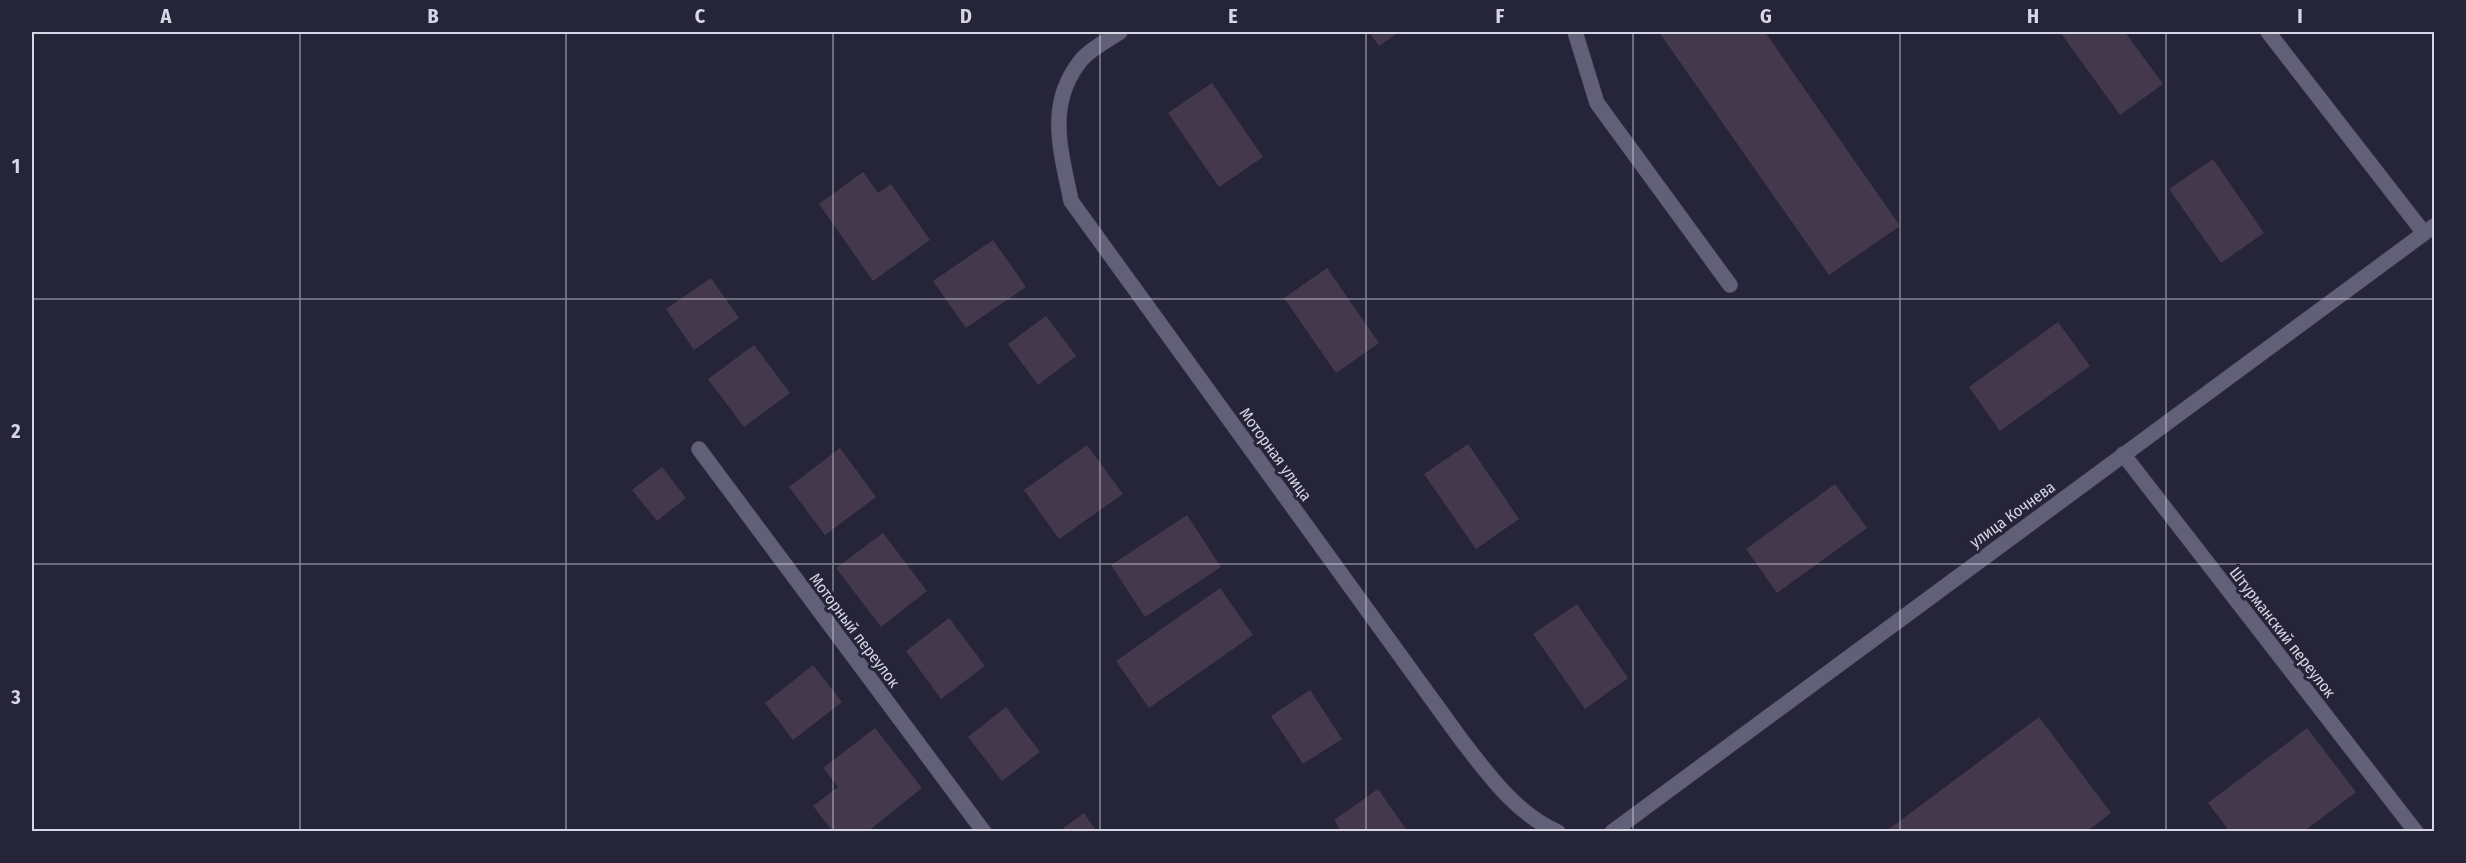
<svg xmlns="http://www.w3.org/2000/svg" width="2466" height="863" font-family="'Fira Sans Condensed',sans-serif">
	<rect width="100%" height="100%" fill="#262438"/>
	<!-- building -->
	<path fill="#44384c" d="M1369 32H1399L1379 46Z
		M1659 32H1765L1900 226 1829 275Z
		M2060 32H2125L2163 84 2120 115Z
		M1212 83 1263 157 1219 187 1168 113Z
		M2213 159 2264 233 2221 263 2169 189Z
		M863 172 878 193 891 184 930 240 873 281 819 204Z
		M993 240 1026 287 966 328 933 281Z
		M1327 268 1379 343 1336 373 1284 298Z
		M711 278 739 318 694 350 666 309Z
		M1046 316 1076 356 1038 385 1008 344Z
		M2058 322 2090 366 2000 431 1969 387Z
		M754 345 790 393 744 427 708 379Z
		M1468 444 1519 519 1476 549 1424 474Z
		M1087 445 1123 494 1059 539 1024 490Z
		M840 448 876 497 825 535 789 487Z
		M662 467 686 498 657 521 632 490Z
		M1835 484 1867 528 1777 593 1746 549Z
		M1187 515 1221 567 1145 617 1111 565Z
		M883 533 927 591 881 627 836 568Z
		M1220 588 1253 635 1149 708 1116 661Z
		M1577 604 1628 678 1585 709 1533 634Z
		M949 618 985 666 941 699 906 651Z
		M813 665 842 702 793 740 765 703Z
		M1310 690 1342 739 1303 764 1271 716Z
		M1006 707 1040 752 1002 781 968 737Z
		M2039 717 2111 813 2086 832H1885Z
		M875 728 922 788 867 832H833L813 806 838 787 823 768Z
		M2307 728 2356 792 2303 832H2230L2208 803Z
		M1378 789 1408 832H1342L1334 820Z
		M1084 813 1097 832H1058Z"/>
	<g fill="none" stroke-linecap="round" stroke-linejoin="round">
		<defs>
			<path id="minor" d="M1120 32C1108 40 1092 48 1082 59 1045 104 1061 150 1071 201L1460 738C1487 773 1516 814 1558 832
				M1575 32 1597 103 1730 285
				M2268 32 2424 233
				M699 449 984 832
				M2123 454 2416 832
				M1612 832 2434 226"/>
		</defs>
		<!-- minor casing -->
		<use href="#minor" stroke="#434152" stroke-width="16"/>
		<!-- minor -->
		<use href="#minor" stroke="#616078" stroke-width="15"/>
	</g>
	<!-- grid -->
	<path fill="none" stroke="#d6d6e4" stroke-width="1.5" stroke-opacity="0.55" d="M300 32V832M566 32V832M833 32V832M1100 32V832M1366 32V832M1633 32V832M1900 32V832M2166 32V832M32 299H2434M32 564H2434"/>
	<g text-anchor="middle" stroke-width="6" stroke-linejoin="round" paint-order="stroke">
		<!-- street labels -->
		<g font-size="16" fill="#d6d6e4" stroke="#262438">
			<text transform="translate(1276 454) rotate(54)" y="6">Моторная улица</text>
			<text transform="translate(2012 514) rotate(-36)" y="6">улица Кочнева</text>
			<text transform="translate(855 630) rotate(53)" y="6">Моторный переулок</text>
			<text transform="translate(2283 632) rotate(52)" y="6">Штурманский переулок</text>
		</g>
	</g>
	<!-- border -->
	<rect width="2466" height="863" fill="none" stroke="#262438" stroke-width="66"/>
	<rect x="33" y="33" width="2400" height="797" fill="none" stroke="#d6d6e4" stroke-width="2"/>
	<g font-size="20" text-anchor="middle" font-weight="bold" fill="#d6d6e4">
		<text x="166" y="23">A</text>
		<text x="433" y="23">B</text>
		<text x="700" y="23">C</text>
		<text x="966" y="23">D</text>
		<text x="1233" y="23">E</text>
		<text x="1500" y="23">F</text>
		<text x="1766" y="23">G</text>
		<text x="2033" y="23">H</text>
		<text x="2300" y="23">I</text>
		<text x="16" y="173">1</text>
		<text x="16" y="438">2</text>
		<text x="16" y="704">3</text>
	</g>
</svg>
